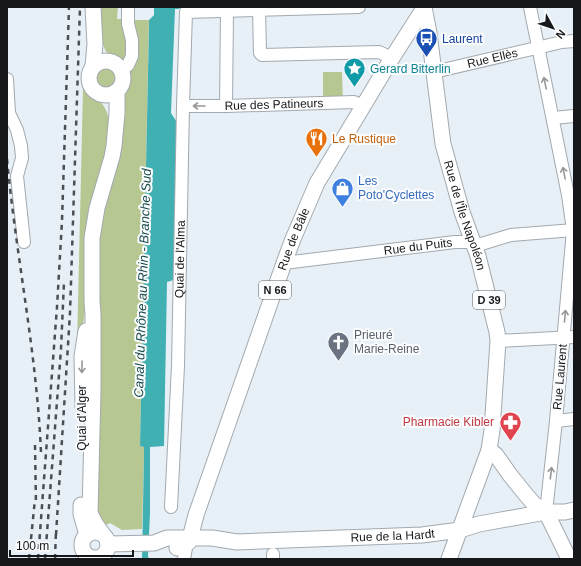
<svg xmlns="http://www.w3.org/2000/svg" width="581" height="566" font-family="Arial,sans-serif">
	<rect width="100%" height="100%" fill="#e8f0f7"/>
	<!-- green -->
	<path fill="#b7c791" d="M99 7H118L117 19H124C126 27 135 68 117 59 111 57 106 53 104 47 98 35 100 20 99 7Z
		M132 20H149L140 446 144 447V454L142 529 122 530 110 523 106 525 105 528 94 512 97 241 121 96 128 83 130 71Z
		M95 78a11 11 0 1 1 22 0a11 11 0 1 1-22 0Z
		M323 72H342L343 103H323Z
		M83 88C87 90 90 93 93 95 108 107 109 115 110 134L85 300C85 317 83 331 77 347Z"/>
	<!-- water -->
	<path fill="#40b0b2" d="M153 7H180L179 9H175L171 113 178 124 174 280 167 282 164 446 150 447V513L148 557 150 559H142L144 454V447L140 446 149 27V20L154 15V8Z"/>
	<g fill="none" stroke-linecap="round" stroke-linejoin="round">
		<defs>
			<g id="minor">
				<path d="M530 7 568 195 573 230 556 421 546 512"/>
				<path d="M259 10 260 53 262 55 379 52 392 58"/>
				<path d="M121 70 128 65 132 56V40L128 24V7"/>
				<path id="s1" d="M434 72 562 42 574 41"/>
				<path d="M7 79 9 113 17 130 21 146 22 158 17 176 24 242"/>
				<path id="s2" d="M183 106H226L354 102 364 106"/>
				<path d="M226 106 227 11"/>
				<path d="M553 118 574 116"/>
				<path id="s3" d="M284 263 455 242H467L478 245 511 235 574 230"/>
				<path d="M498 341 574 337"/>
				<path d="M556 421 574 419"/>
				<path id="s4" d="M171 507 178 366 183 106 186 12 359 7"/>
				<path d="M273 554V559"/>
				<path d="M184 559 186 548"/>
			</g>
			<g id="major">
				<path id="s5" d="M424 7 429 33 443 144 462 212 478 256 497 332 498 341 492 430 489 450 449 559"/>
				<circle cx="106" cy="78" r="17"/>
				<path d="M93 66 95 44 93 7"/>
				<path d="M83 407 82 356 86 331"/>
				<path d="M489 450 496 455 510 475 527 496 534 504 546 512 569 559"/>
				<path d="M81 505V514L87 535"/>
				<circle cx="95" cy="545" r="13"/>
				<path d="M102 533 95 523 90 513 93 391V315L92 301V238L97 208 112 157 114 146 117 113V91"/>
				<path id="s6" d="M108 544 154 543 167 538H212L237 542 422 535 460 530 479 524 546 512H565L574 510"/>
				<path id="s7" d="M177 548 189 542 196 515 284 263 293 239 317 183 392 58 424 8"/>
			</g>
		</defs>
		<!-- minor casing -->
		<use href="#minor" stroke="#a2a9af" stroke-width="14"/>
		<!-- major casing -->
		<use href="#major" stroke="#a2a9af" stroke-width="17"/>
		<!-- minor -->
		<use href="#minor" stroke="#fff" stroke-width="12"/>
		<!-- major -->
		<use href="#major" stroke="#fff" stroke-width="15"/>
		<!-- rail -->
		<path stroke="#4b4f53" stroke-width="2.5" stroke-dasharray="5 5" stroke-linecap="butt" d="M7 159C16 257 37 354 41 453
			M35 445 36 505
			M56 535 70 313 80 7
			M29 559 35 499
			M38 559 57 307 62 221 69 7
			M45 559 61 349 64 282
			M55 559 56 530"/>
	</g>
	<!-- one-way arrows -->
	<defs><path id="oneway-shaft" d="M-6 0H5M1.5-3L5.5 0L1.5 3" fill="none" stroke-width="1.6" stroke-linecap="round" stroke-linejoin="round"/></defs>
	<g stroke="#969798">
		<use href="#oneway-shaft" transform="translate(545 83) rotate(-102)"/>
		<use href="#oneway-shaft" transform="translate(199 106) rotate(-180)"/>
		<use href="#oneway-shaft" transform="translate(564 173) rotate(-101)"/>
		<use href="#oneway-shaft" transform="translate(565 316) rotate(-85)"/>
		<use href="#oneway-shaft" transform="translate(82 367) rotate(91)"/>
		<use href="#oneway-shaft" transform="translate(551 473) rotate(-83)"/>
	</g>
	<!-- icons -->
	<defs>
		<symbol id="bus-pin" viewBox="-11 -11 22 30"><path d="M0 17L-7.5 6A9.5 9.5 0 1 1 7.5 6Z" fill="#1a4fb4" stroke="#fbfcfe"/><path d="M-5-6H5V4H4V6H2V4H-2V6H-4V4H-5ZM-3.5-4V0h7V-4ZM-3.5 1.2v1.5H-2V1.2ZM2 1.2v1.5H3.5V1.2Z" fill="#fff"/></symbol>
		<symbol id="sight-pin" viewBox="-11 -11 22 30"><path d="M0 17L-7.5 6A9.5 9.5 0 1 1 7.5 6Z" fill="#0f9aa8" stroke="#fbfcfe"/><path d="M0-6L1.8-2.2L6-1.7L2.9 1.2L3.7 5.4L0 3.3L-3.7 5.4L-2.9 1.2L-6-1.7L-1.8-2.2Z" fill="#fff"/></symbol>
		<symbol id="restaurant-pin" viewBox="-11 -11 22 30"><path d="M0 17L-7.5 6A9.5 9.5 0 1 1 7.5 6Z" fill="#e8710a" stroke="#fbfcfe"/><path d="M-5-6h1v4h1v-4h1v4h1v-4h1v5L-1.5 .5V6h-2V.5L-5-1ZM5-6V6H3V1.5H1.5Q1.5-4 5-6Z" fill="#fff"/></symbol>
		<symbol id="shop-pin" viewBox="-11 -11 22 30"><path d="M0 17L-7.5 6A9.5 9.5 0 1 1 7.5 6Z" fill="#3f7fe0" stroke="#fbfcfe"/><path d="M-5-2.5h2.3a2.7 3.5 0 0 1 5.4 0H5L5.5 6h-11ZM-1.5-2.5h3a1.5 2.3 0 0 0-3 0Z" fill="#fff"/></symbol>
		<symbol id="church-pin" viewBox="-11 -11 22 30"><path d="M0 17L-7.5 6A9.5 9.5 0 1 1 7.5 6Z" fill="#6b7280" stroke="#fbfcfe"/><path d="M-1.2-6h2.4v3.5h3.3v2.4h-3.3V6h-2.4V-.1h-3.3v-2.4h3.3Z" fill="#fff"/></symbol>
		<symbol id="pharmacy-pin" viewBox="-11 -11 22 30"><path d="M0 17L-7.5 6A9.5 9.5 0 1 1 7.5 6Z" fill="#e0444e" stroke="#fbfcfe"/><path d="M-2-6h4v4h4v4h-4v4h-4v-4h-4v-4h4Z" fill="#fff"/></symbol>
	</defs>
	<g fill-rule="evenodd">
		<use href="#bus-pin" x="414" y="26" width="25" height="34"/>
		<use href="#sight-pin" x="342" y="56" width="25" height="34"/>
		<use href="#restaurant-pin" x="304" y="126" width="25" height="34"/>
		<use href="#shop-pin" x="330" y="176" width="25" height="34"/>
		<use href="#church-pin" x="326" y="330" width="25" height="34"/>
		<use href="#pharmacy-pin" x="498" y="410" width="25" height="34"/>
	</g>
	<g text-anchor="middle" stroke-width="4" stroke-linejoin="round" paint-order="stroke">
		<!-- shield labels -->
		<g fill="#fbfcfe" stroke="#5a5c5e" stroke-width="1">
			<rect x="259" y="281" width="32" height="18" rx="3"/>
			<rect x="473" y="291" width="32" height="18" rx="3"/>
		</g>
		<g font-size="11" font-weight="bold" fill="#15171a">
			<text x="275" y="294">N 66</text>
			<text x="489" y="304">D 39</text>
		</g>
		<!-- transit labels -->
		<g font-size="12" fill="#164399" stroke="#fbfcfe" text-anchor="start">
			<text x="442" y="43">Laurent</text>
		</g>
		<!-- street labels -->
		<g font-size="12" fill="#15171a" stroke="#fbfcfe">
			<text dy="4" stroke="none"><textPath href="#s1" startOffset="60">Rue Ellès</textPath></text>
			<text dy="4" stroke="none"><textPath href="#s2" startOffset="91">Rue des Patineurs</textPath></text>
			<text dy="4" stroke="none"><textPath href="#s5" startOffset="213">Rue de l'Île Napoléon</textPath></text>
			<text dy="4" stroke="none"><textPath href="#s7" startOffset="334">Rue de Bâle</textPath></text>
			<text dy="4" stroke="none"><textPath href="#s3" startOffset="135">Rue du Puits</textPath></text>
			<text dy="4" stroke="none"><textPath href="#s4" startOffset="248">Quai de l'Alma</textPath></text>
			<text transform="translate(560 377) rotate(-85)" y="4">Rue Laurent</text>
			<text transform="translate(82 418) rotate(-90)" y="4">Quai d'Alger</text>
			<text dy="4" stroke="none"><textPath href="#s6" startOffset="286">Rue de la Hardt</textPath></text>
		</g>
		<!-- culture labels -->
		<g font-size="12" fill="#0d838f" stroke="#fbfcfe" text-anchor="start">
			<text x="370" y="73">Gerard Bitterlin</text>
		</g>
		<!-- food labels -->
		<g font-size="12" fill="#c56008" stroke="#fbfcfe" text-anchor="start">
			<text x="332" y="143">Le Rustique</text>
		</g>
		<!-- shop labels -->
		<g font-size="12" fill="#366cbe" stroke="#fbfcfe" text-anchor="start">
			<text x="358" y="185">Les<tspan x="358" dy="14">Poto'Cyclettes</tspan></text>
		</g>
		<!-- worship labels -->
		<g font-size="12" fill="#5b616d" stroke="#fbfcfe" text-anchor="start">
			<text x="354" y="339">Prieuré<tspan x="354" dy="14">Marie-Reine</tspan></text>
		</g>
		<!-- health labels -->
		<g font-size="12" fill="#be3a42" stroke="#fbfcfe" text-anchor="end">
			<text x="494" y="426">Pharmacie Kibler</text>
		</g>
		<!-- water labels -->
		<g font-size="13" font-style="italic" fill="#1b4c4d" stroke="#fbfcfe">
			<text transform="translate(142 283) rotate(-88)" y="5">Canal du Rhône au Rhin - Branche Sud</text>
		</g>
	</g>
	<!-- border -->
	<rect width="581" height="566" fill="none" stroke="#15171a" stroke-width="16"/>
	<!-- north arrow -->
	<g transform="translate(553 28) rotate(130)" stroke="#fbfcfe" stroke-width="3" paint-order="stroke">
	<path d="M0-3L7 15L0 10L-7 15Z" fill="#15171a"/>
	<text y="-6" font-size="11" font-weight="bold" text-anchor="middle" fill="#15171a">N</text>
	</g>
	<!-- scale -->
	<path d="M10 550v6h123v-6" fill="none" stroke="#15171a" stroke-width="2"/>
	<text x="16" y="550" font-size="12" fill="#15171a" stroke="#fbfcfe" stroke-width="3" paint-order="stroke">100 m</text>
</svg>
